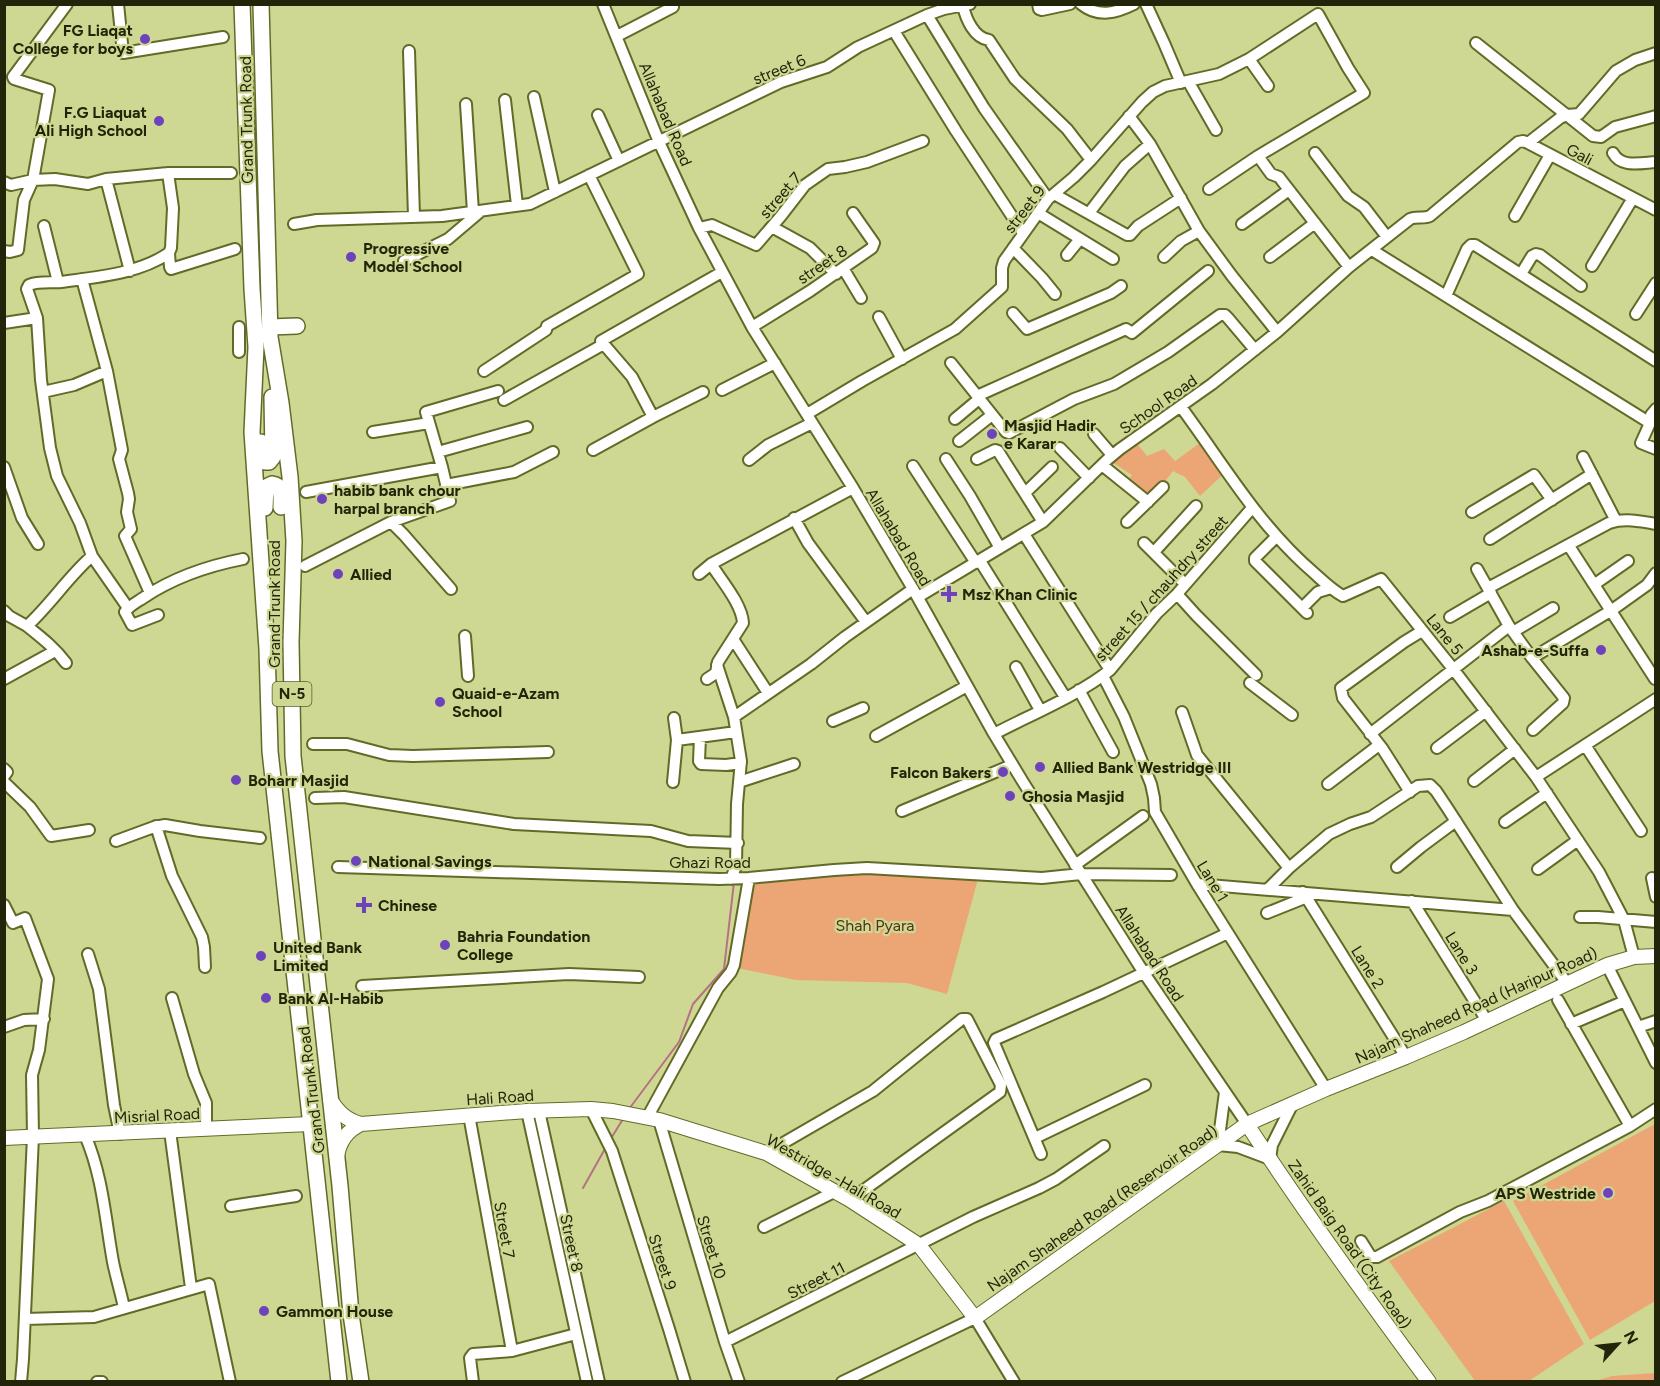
<svg xmlns="http://www.w3.org/2000/svg" width="1660" height="1386" font-family="Figtree,sans-serif">
	<rect width="100%" height="100%" fill="#ced893"/>
	<!-- green -->
	<path fill="#eca574" d="M1207 438 1230 468 1200 496 1185 477 1173 471 1152 498 1129 479 1132 475 1109 460 1135 441 1147 456 1164 449 1175 461Z
		M867 868 979 875 947 994 907 983 796 980 737 968 749 878Z
		M1655 1124V1301L1590 1340 1513 1201Z
		M1504 1201 1584 1344 1529 1381H1475L1389 1261Z
		M1655 1373V1381H1595L1612 1376Z"/>
	<g fill="none" stroke-linecap="round" stroke-linejoin="round">
		<!-- stream -->
		<path stroke="#b67185" stroke-width="2" d="M629 1109 679 1042 693 1004 724 969 734 882
			M610 1140 623 1119
			M583 1188 606 1147
			M560 1236 571 1283"/>
		<defs>
			<path id="minor" d="M118 4 123 53 223 37
				M603 4 659 142 699 228 752 327 853 488 913 589 994 734 1023 782 1144 973 1247 1124
				M1038 4 1039 9 1042 10 1070 4
				M1081 4C1098 18 1116 13 1134 4
				M1146 4 1164 43 1181 83
				M963 6C966 19 974 38 989 40L1015 79 1067 129 1091 160
				M927 15 984 108 1048 199
				M894 31 956 131 1023 233
				M617 36 673 7
				M1476 43 1593 136 1601 137 1615 127 1656 116
				M409 51 414 217
				M1249 59 1268 86
				M1188 81 1216 130
				M534 97 555 192
				M505 100 517 205
				M466 104 473 212
				M598 115 619 161
				M1129 116 1150 144 1199 231 1232 276 1277 332
				M1528 143 1560 118 1567 115 1579 114 1616 71 1635 60 1656 53
				M1315 153 1348 196 1364 207 1387 237
				M1613 153C1621 168 1640 163 1656 162
				M106 179 130 271
				M4 182 11 185 33 180 55 179 88 184 106 179 168 173H231
				M1209 189 1258 156
				M1054 194 1127 235H1130L1138 226 1181 198
				M1038 213 1113 259
				M1089 213 1125 166 1150 144
				M1515 216 1550 155
				M294 224 317 220 442 216 530 204 781 82 827 67 858 47 927 15 944 9 970 4
				M1242 224 1289 190
				M44 226 58 282
				M772 227 810 248 836 274
				M699 228 712 225 756 245 781 216 805 185 828 169 845 167 867 162 923 141
				M1013 248 1042 278 1055 294
				M1372 250 1650 423 1651 415 1656 409
				M4 251 10 252 18 250 24 200 33 180 49 90 14 79 13 77 67 4
				M169 253 170 267 171 269 235 249
				M1067 255 1080 239
				M1164 257 1181 241 1199 231
				M1270 257 1315 223
				M404 261 448 239 481 211
				M1592 266 1633 198
				M843 268 861 298
				M1521 274 1532 256 1536 254 1540 255 1581 286
				M82 279 107 371 122 450 119 459 128 493 129 499 127 512 131 529 125 536 150 593
				M1446 296 1467 249 1471 245H1475L1656 361
				M1013 313 1027 329 1111 293 1121 286
				M1636 314 1656 283
				M879 317 902 359
				M4 323 37 318
				M239 327V352
				M752 327 810 291 872 248 874 243 853 213
				M951 363 1006 432 1009 433 1074 399 1114 384 1168 352 1220 315H1225L1228 318 1255 350
				M484 371 546 330 547 326 638 274 589 175
				M722 390 775 363
				M43 392 74 385 107 371
				M703 392 653 417 632 377 601 341 722 272
				M977 396 1126 329 1132 333 1208 271
				M504 400 604 344
				M1181 407C1224 465 1258 525 1314 573 1323 581 1332 590 1343 596L1381 579 1454 670 1536 777 1599 872 1624 920 1634 957
				M807 414 862 381 955 329 1002 287V268L1004 261 1048 199 1074 177 1091 160 1142 102 1153 92 1165 86 1219 74 1249 59 1318 14 1348 68 1364 93 1258 156 1271 174 1279 177 1349 267
				M955 419 979 399
				M1650 423 1641 443 1656 449
				M373 432 429 423
				M1094 434 1112 455
				M959 441 992 415
				M1060 448 1089 478
				M593 450 653 417
				M438 452 527 427
				M1583 457 1616 521
				M946 459 970 496 1000 548
				M977 459 995 450 998 451 1043 522
				M749 460 768 445 812 423
				M1102 465 1148 502
				M913 466 976 563
				M4 467 22 518 38 544
				M442 467 426 412 498 391
				M446 485 514 472 553 452
				M306 492 442 467 450 501 391 522
				M1025 493 1052 467
				M1472 512 1534 475 1552 500
				M794 518 808 543 866 622
				M1127 522 1163 487
				M1024 534 1110 670
				M1276 537 1255 558V561L1307 613
				M1490 539 1592 474
				M1144 543 1185 584
				M1569 546 1655 679
				M1154 552 1196 506
				M980 561 1065 697
				M305 566 391 522 404 535 451 589
				M1477 569 1509 626 1532 658 1564 698 1563 703 1533 730
				M699 574 711 564 853 488
				M1595 584 1628 561
				M1488 588 1609 523C1624 518 1640 521 1656 524
				M1177 594 1196 615 1256 675
				M918 597 1043 522 1108 459 1120 449 1212 384 1277 332 1349 267 1410 219C1416 216 1424 219 1430 216L1518 142 1523 141 1528 143 1656 210
				M128 608 92 556 80 523 57 476 50 448 41 380 37 318 27 289 29 285C38 281 51 283 61 282 97 277 138 274 169 253L171 248 173 208 168 173
				M1302 608 1318 592 1331 588
				M4 611 9 616 27 626C51 604 68 577 92 556
				M158 615 132 625 125 612C129 606 137 602 143 598 174 577 207 566 243 559
				M1450 617 1491 593
				M27 626C42 638 55 648 66 663
				M1513 632 1553 608
				M465 636 468 676
				M733 639 768 693
				M1532 658 1612 610 1647 585 1656 573
				M717 665 734 717 741 761 737 804 736 866 731 879
				M1016 667 1040 710
				M1103 676 1124 717 1151 784 1154 798 1155 812 1197 884 1326 1089
				M4 679 55 651
				M707 679 716 673 718 662 743 623C742 604 721 580 711 564
				M1250 683 1292 715
				M1079 690 1113 752
				M1182 712 1197 755 1289 868
				M734 717 811 664 845 637 913 589
				M833 721 863 708
				M994 734C1030 715 1079 695 1110 670L1157 613 1177 594 1252 508
				M1370 734 1509 626
				M876 736 967 686
				M700 737 699 761 701 764 726 765 741 763
				M677 740 736 732
				M313 744H347L389 755 413 756 548 752
				M1585 745 1641 831
				M1437 748 1486 711
				M4 769 7 772 4 776
				M1536 777 1656 699
				M1474 781 1515 749
				M4 782 30 807 51 836 89 830
				M673 782 677 740 674 718
				M739 782 794 764
				M1328 784 1379 745
				M1410 792 1382 748 1343 698 1341 688 1404 642 1422 631
				M315 798 344 797 514 824 651 831 688 841 738 843
				M902 811 1012 765
				M1505 822 1547 793
				M156 826 172 876 202 937 204 947 205 967
				M116 841 154 827 165 825 200 831 260 838
				M1075 865 1143 816
				M338 867 719 879 749 878 834 870 867 868 1042 878 1081 874 1171 875
				M1397 867 1421 847 1456 821
				M1538 869 1578 840
				M1652 878 1656 897
				M1197 884 1513 910
				M1268 889 1289 868 1329 834 1350 824 1371 817 1418 786 1430 785 1436 791 1448 809 1513 910 1567 983
				M1303 892 1406 1057
				M1412 901 1487 1021
				M4 905 13 923 25 918 48 979 39 1050 32 1075 33 1136 23 1359 21 1382
				M1267 913 1307 897
				M1580 917H1598L1656 922
				M88 954 99 989 114 1105 120 1134
				M1607 965 1656 1063
				M362 986 569 974 639 977
				M172 998 194 1074 206 1103V1129
				M1558 1000 1630 1126
				M1571 1024 1625 1001
				M4 1027 24 1020 44 1019
				M1638 1027 1656 1021
				M1225 1092 1218 1145 1238 1147 1270 1159 1272 1145 1293 1103
				M591 1109 612 1151 669 1329 685 1382
				M527 1111 587 1382
				M539 1111 599 1382
				M469 1115 512 1351
				M647 1118 718 988 731 972 734 965 749 878
				M659 1120 725 1342 739 1382
				M170 1131 191 1288
				M85 1135C103 1177 105 1218 113 1262 116 1277 121 1293 124 1308
				M1035 1138 1145 1085
				M766 1153 873 1091 962 1019H967L1001 1085 1000 1092 850 1200
				M1041 1154 994 1043 996 1039 1103 992 1228 933
				M231 1206 296 1196
				M764 1227 834 1192
				M1361 1241 1371 1257H1377L1460 1212 1488 1201 1630 1126 1656 1109
				M25 1319 94 1317 209 1284 230 1382
				M725 1342 973 1217 1039 1188 1056 1179 1104 1146
				M97 1382H102
				M473 1382 470 1358 473 1354 512 1351 576 1334
				M842 1382 975 1318 1014 1382"/>
			<path id="major" d="M330 1099C338 1112 346 1120 361 1124L527 1111 591 1109 613 1111 659 1120 766 1153 850 1200 919 1245 975 1318 1247 1124 1326 1089 1406 1057 1464 1032 1607 965 1634 957 1656 956
				M1247 1124C1304 1212 1366 1297 1429 1382
				M4 1138 310 1124
				M337 1157C339 1142 346 1131 361 1124"/>
			<path id="highway" d="M242 4 252 289 256 347 252 432 267 649 270 751 339 1382
				M261 4 270 337 281 403 290 477 294 541 291 642 293 756 340 1186 351 1314 361 1382
				M270 327 297 326
				M261 442 262 457 265 462H269L273 457 272 397
				M265 508 266 487 272 484C283 485 281 498 281 507"/>
		</defs>
		<!-- minor casing -->
		<use href="#minor" stroke="#636a27" stroke-width="14"/>
		<!-- major casing -->
		<use href="#major" stroke="#636a27" stroke-width="16"/>
		<!-- highway casing -->
		<use href="#highway" stroke="#636a27" stroke-width="18"/>
		<!-- minor -->
		<use href="#minor" stroke="#fff" stroke-width="10"/>
		<!-- major -->
		<use href="#major" stroke="#fff" stroke-width="14"/>
		<!-- highway -->
		<use href="#highway" stroke="#fff" stroke-width="15"/>
	</g>
	<!-- markers -->
	<g fill="#6d43bc" stroke="#ced893" stroke-width="2">
		<circle cx="145" cy="39" r="6"/>
		<circle cx="159" cy="121" r="6"/>
		<circle cx="351" cy="257" r="6"/>
		<circle cx="992" cy="434" r="6"/>
		<circle cx="322" cy="499" r="6"/>
		<circle cx="338" cy="574" r="6"/>
		<path d="M946 585h6v6h6v6h-6v6h-6v-6h-6v-6h6z"/>
		<circle cx="1601" cy="650" r="6"/>
		<circle cx="440" cy="702" r="6"/>
		<circle cx="1040" cy="767" r="6"/>
		<circle cx="1003" cy="772" r="6"/>
		<circle cx="236" cy="780" r="6"/>
		<circle cx="1010" cy="796" r="6"/>
		<circle cx="356" cy="861" r="6"/>
		<path d="M361 896h6v6h6v6h-6v6h-6v-6h-6v-6h6z"/>
		<circle cx="445" cy="945" r="6"/>
		<circle cx="261" cy="956" r="6"/>
		<circle cx="266" cy="998" r="6"/>
		<circle cx="1608" cy="1193" r="6"/>
		<circle cx="264" cy="1311" r="6"/>
	</g>
	<g text-anchor="middle" stroke-width="4.5" stroke-linejoin="round" paint-order="stroke">
		<!-- shield labels -->
		<rect fill="#ced893" stroke="#565b32" stroke-width="1.5" x="272.5" y="682" width="39" height="24" rx="4.5"/>
		<g font-size="15" font-weight="bold" fill="#222509">
			<text x="292" y="699">N-5</text>
		</g>
		<!-- poi labels -->
		<g font-size="16" font-weight="bold" fill="#222509" stroke="#ced893" text-anchor="start">
			<text x="133" y="36" text-anchor="end">FG Liaqat<tspan x="133" dy="18">College for boys</tspan></text>
			<text x="147" y="118" text-anchor="end">F.G Liaquat<tspan x="147" dy="18">Ali High School</tspan></text>
			<text x="363" y="254">Progressive<tspan x="363" dy="18">Model School</tspan></text>
			<text x="1004" y="431">Masjid Hadir<tspan x="1004" dy="18">e Karar</tspan></text>
			<text x="334" y="496">habib bank chour<tspan x="334" dy="18">harpal branch</tspan></text>
			<text x="350" y="580">Allied</text>
			<text x="962" y="600">Msz Khan Clinic</text>
			<text x="1589" y="656" text-anchor="end">Ashab-e-Suffa</text>
			<text x="452" y="699">Quaid-e-Azam<tspan x="452" dy="18">School</tspan></text>
			<text x="1052" y="773">Allied Bank Westridge III</text>
			<text x="991" y="778" text-anchor="end">Falcon Bakers</text>
			<text x="248" y="786">Boharr Masjid</text>
			<text x="1022" y="802">Ghosia Masjid</text>
			<text x="368" y="867">National Savings</text>
			<text x="378" y="911">Chinese</text>
			<text x="457" y="942">Bahria Foundation<tspan x="457" dy="18">College</tspan></text>
			<text x="273" y="953">United Bank<tspan x="273" dy="18">Limited</tspan></text>
			<text x="278" y="1004">Bank Al-Habib</text>
			<text x="1596" y="1199" text-anchor="end">APS Westride</text>
			<text x="276" y="1317">Gammon House</text>
		</g>
		<!-- street labels -->
		<g font-size="16" fill="#222509" stroke="#ced893">
			<text transform="translate(779 69) rotate(-22)" y="6">street 6</text>
			<text transform="translate(666 114) rotate(67)" y="6">Allahabad Road</text>
			<text transform="translate(246 120) rotate(-91)" y="6">Grand Trunk Road</text>
			<text transform="translate(1580 154) rotate(28)" y="6">Gali</text>
			<text transform="translate(780 195) rotate(-49)" y="6">street 7</text>
			<text transform="translate(1024 209) rotate(-52)" y="6">street 9</text>
			<text transform="translate(822 264) rotate(-34)" y="6">street 8</text>
			<text transform="translate(1158 404) rotate(-35)" y="6">School Road</text>
			<text transform="translate(899 537) rotate(59)" y="6">Allahabad Road</text>
			<text transform="translate(1161 588) rotate(-48)" y="6">street 15 / chauhdry street</text>
			<text transform="translate(274 604) rotate(-90)" y="6">Grand Trunk Road</text>
			<text transform="translate(1445 634) rotate(51)" y="6">Lane 5</text>
			<text x="710" y="868">Ghazi Road</text>
			<text transform="translate(1213 881) rotate(59)" y="6">Lane 1</text>
			<text transform="translate(1150 953) rotate(57)" y="6">Allahabad Road</text>
			<text transform="translate(1462 953) rotate(58)" y="6">Lane 3</text>
			<text transform="translate(1368 967) rotate(58)" y="6">Lane 2</text>
			<text transform="translate(1476 1005) rotate(-24)" y="6">Najam Shaheed Road (Haripur Road)</text>
			<text transform="translate(311 1090) rotate(-97)" y="6">Grand Trunk Road</text>
			<text transform="translate(500 1097) rotate(-4)" y="6">Hali Road</text>
			<text transform="translate(157 1115) rotate(-3)" y="6">Misrial Road</text>
			<text transform="translate(834 1176) rotate(30)" y="6">Westridge -Hali Road</text>
			<text transform="translate(1102 1208) rotate(-35)" y="6">Najam Shaheed Road (Reservoir Road)</text>
			<text transform="translate(505 1230) rotate(80)" y="6">Street 7</text>
			<text transform="translate(572 1243) rotate(78)" y="6">Street 8</text>
			<text transform="translate(1350 1244) rotate(55)" y="6">Zahid Baig Road (City Road)</text>
			<text transform="translate(712 1247) rotate(73)" y="6">Street 10</text>
			<text transform="translate(663 1262) rotate(72)" y="6">Street 9</text>
			<text transform="translate(816 1280) rotate(-27)" y="6">Street 11</text>
		</g>
		<!-- park labels -->
		<g font-size="16" fill="#543118" stroke="#ced893">
			<text x="875" y="931">Shah Pyara</text>
		</g>
	</g>
	<!-- border -->
	<rect width="1660" height="1386" fill="none" stroke="#222509" stroke-width="12"/>
	<!-- north arrow -->
	<g transform="translate(1618 1344) rotate(63)" stroke="#ced893" stroke-width="4.5" paint-order="stroke">
	<path d="M0-4.5L10 22L0 15L-10 22Z" fill="#222509"/>
	<text y="-9" font-size="16" font-weight="bold" text-anchor="middle" fill="#222509">N</text>
	</g>
</svg>
